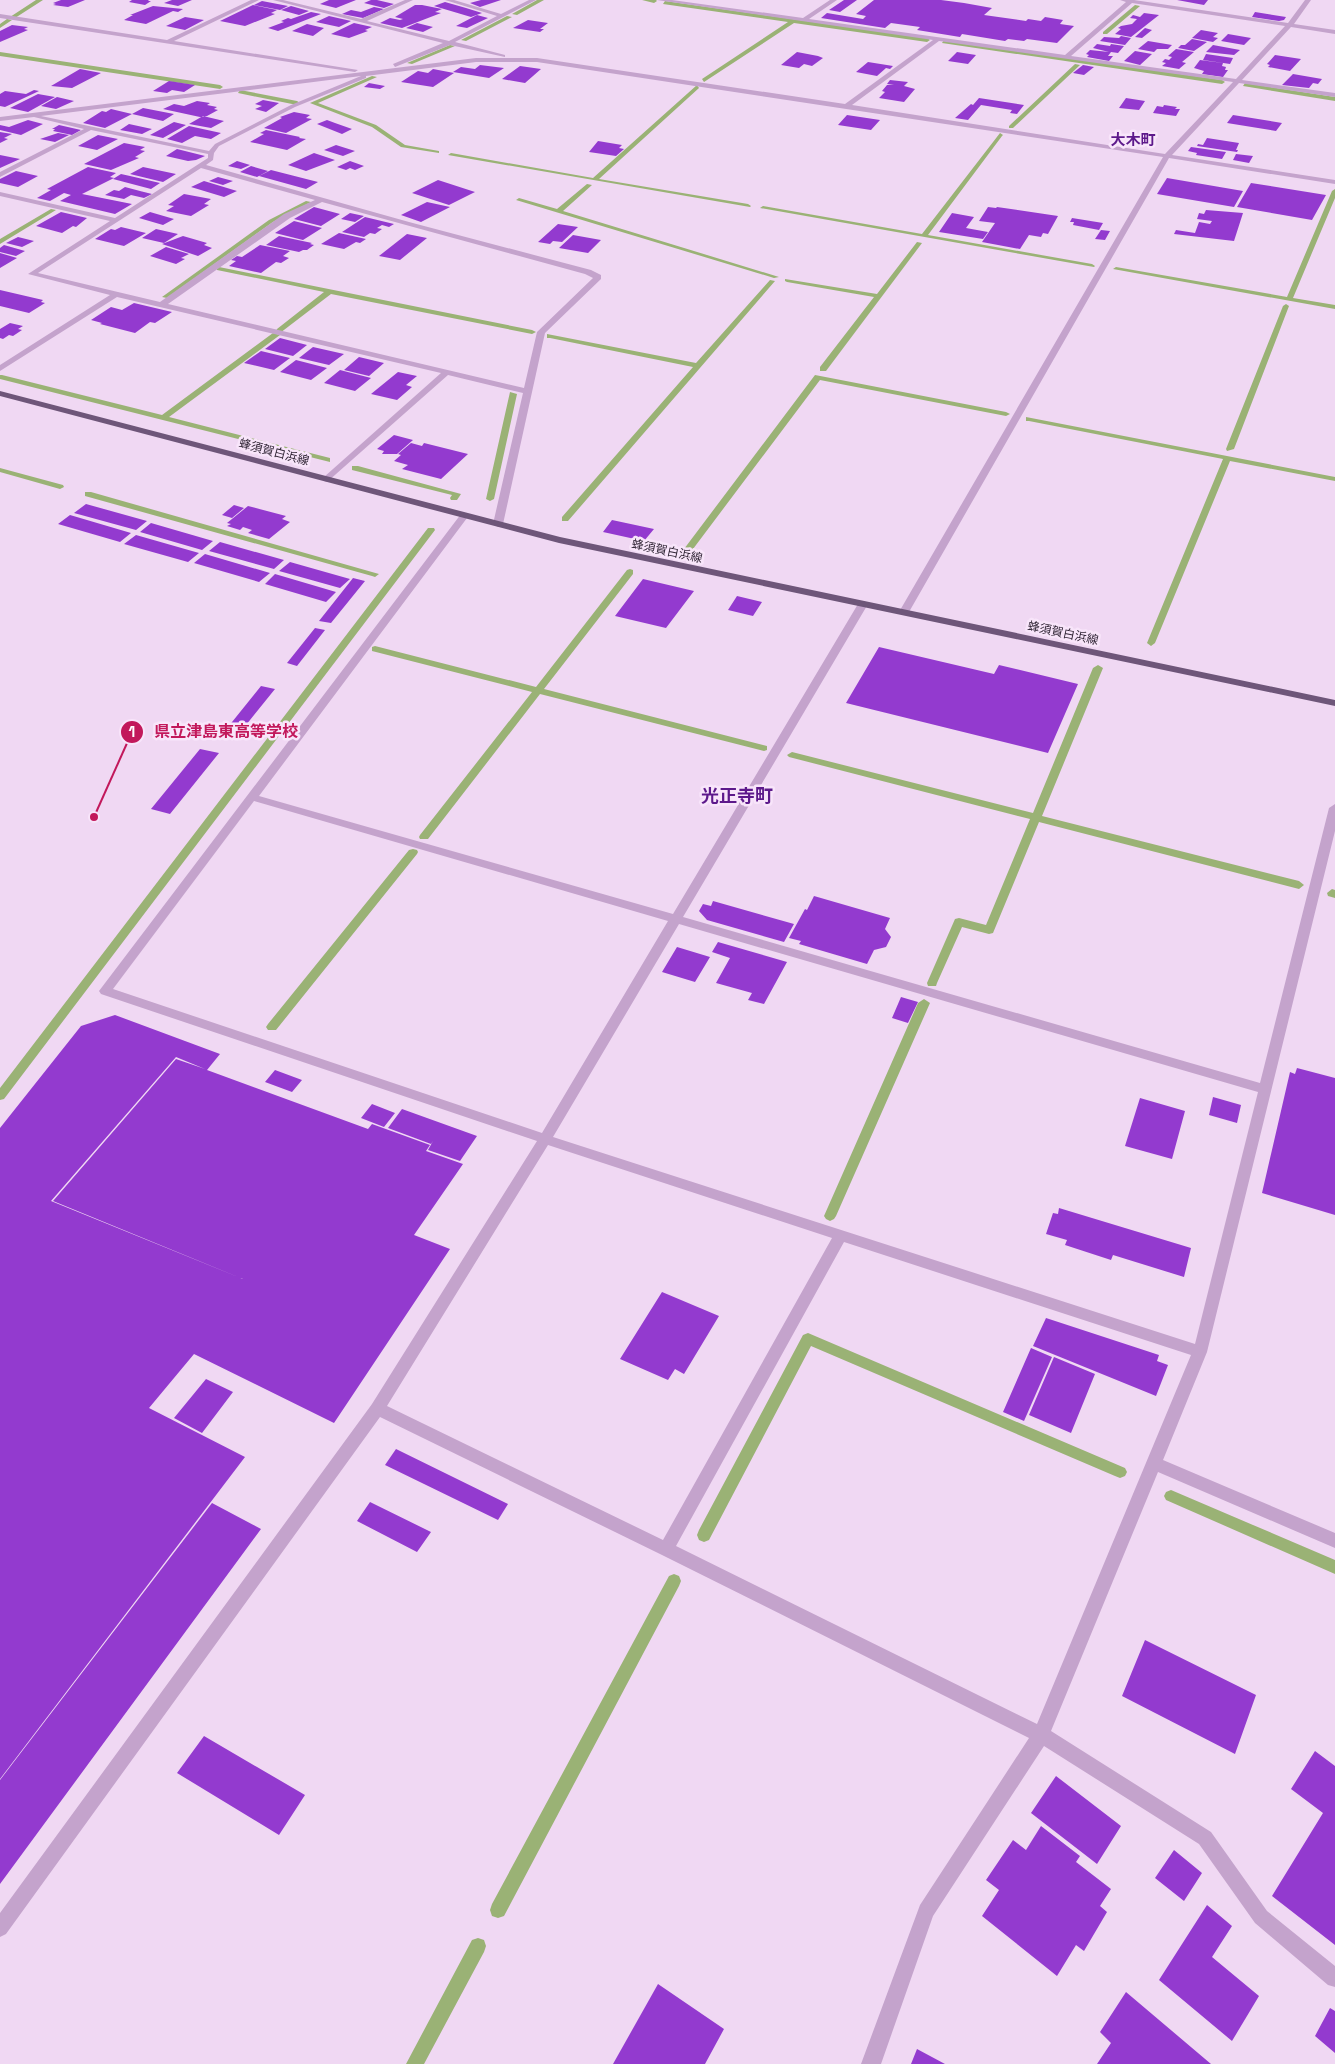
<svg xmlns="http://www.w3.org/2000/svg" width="1335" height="2064" font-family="'Space Grotesk','Noto Sans JP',sans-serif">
	<rect width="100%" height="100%" fill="#f0d8f3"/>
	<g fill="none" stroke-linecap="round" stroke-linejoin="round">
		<!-- stream -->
		<path fill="#9ab275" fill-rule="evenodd" d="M36 0H43L15 18 10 17Z
			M537 0H544L517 15 512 14Z
			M642 0H656L657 1 654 3Z
			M665 1 927 38 930 40 927 42 794 23 704 82 702 79 788 22 663 4Z
			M1135 5 1140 6 1107 34H1103V32Z
			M507 16 512 17 466 41 461 40Z
			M7 19 12 20 0 28V24Z
			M944 40 1222 80 1225 82 1222 84 942 43Z
			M450 45 455 46 412 64 407 63Z
			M0 52 220 85 223 87 220 89 0 56Z
			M1075 64 1080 65 1013 128H1009V126Z
			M372 76 377 77 318 103 376 125 405 145 439 151V153L401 147 372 127 310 103Z
			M1245 83 1335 97V101L1243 86Z
			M697 85 699 88 599 179 748 204 751 206 750 207 448 155 451 153 593 178Z
			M240 90 297 101 300 103 297 105 238 93Z
			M1000 133 1003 135 1002 136 928 235 1092 264 1095 266 1094 267 760 208 763 206 922 234Z
			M587 184 592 185 563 211 779 277 774 278 516 200 519 198 557 209Z
			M1335 189V198L1293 298 1335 305V309L1113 269 1116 267 1287 297 1332 191Z
			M306 201 311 202 273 222 167 298 162 297 269 220Z
			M51 209 56 210 0 244V239Z
			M917 242 922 243 826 371H820V367L874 297 787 282 785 281V279L877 294Z
			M219 267 532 330 536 332 532 334 331 294 280 333 276 331 277 329 324 292 217 270V268Z
			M770 280 775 281 568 521H562V517L693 367 550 338H547V334L696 363Z
			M1286 304 1289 306 1234 449 1227 451 1226 449 1283 306Z
			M273 333 280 335 169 417 330 458V462L0 379V375H2L162 415Z
			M815 375 1006 412 1010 414 1006 416 820 380 690 553H684V549Z
			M510 392 517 394 494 499 490 501 486 499Z
			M1026 417 1335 477V481L1230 461 1155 643 1151 646 1147 643 1223 459 1029 421H1026Z
			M352 466H358L461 494 457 500H451L450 498 452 495 352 470Z
			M0 468 63 485 64 487 60 489 0 472Z
			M85 492H91L379 574 375 577 372 576 85 496Z
			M428 528H434L435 530 4 1099 0 1100V1088Z
			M630 569 633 570V574L544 689 767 746V750L764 751 540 694 428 839H420L419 837 420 835 532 692 372 651V647L375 646 536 687 627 570Z
			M1098 665 1103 668 1042 816 1299 881 1304 885 1299 889 1039 822 993 933 989 934 962 927 937 983 936 986H928L927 983 955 919 959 918 986 925 1030 819 789 757 787 755 792 752 1033 813 1093 668Z
			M413 849 417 850 418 852 417 854 276 1030H268L266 1027 268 1024 409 850Z
			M1332 889 1335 890V898L1328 896 1327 893Z
			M924 999 930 1003 836 1216 834 1219 830 1221 826 1219 824 1216 918 1003Z
			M808 1333 1125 1468 1127 1472 1125 1476 1120 1478 1115 1476 811 1346 709 1540 704 1542 699 1540 697 1535 699 1530 803 1335Z
			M1171 1490 1335 1560V1574L1166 1500 1164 1496 1166 1492Z
			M674 1574 679 1576 681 1581 679 1586 504 1916 498 1918 492 1916 490 1910 492 1904 669 1576Z
			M478 1938 484 1940 486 1946 484 1952 424 2064H406L472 1940Z"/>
	</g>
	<!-- building -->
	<path fill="#933acf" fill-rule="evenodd" d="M61 0H85L68 7 53 5 56 4 53 3Z
		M132 0H149L148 1H151L145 5 129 2Z
		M172 0H192L178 6 164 3Z
		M329 0H356L336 8 320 4Z
		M371 0H377L394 4 384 8 364 3Z
		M481 0H501L480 7 470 3Z
		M844 0H857L840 12 829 10Z
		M874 0H941L964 3 992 8 984 15 1026 21 1028 19 1041 21 1045 17 1063 20 1060 24 1074 26 1057 43 1027 39 1024 41 1008 39 1005 41 962 34 960 37 917 30 920 27 891 23 885 28 821 18 827 13 863 19 866 16 856 14Z
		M1177 0H1208L1204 5Z
		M262 1 288 6 280 10 254 5Z
		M445 2 466 8 482 13 471 17 434 6Z
		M253 5 277 10 271 13 275 14 245 26 220 21Z
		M415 5H422L442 9 435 12 441 13 402 28 380 23 390 18 400 20 403 19 395 17Z
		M153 6 183 9 178 12 173 11 146 24 124 20 133 15H130Z
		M291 6 309 11 299 15 281 10Z
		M374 7 384 9 363 18 342 14 351 10 361 12Z
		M311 12 321 14 278 31 268 28 284 22 281 21 288 18 291 19Z
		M1255 12 1286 17 1284 20 1279 21 1252 17Z
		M1144 13 1159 15 1131 37 1115 34 1121 29 1118 28 1121 26 1132 24 1137 19 1130 18 1133 15 1140 17Z
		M477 15 488 18 467 28 456 26Z
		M329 16 351 21 339 27 316 22Z
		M185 17 204 20 185 30 166 26Z
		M528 20 548 23 540 29H544L540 32 513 28Z
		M354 23 372 27 365 30 368 31 349 38 331 34Z
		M417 23 433 27 423 32 406 28Z
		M307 24 324 28 313 36 292 31Z
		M12 25 28 27 24 29 28 30 0 42V31Z
		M1145 28 1152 30 1142 38 1135 37Z
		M1201 30 1218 33 1213 37 1218 38 1213 42 1192 38Z
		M1228 34 1251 38 1244 45 1221 41Z
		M1121 36 1131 38 1125 45 1100 41 1104 37 1119 38Z
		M1192 39 1207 42 1194 51 1178 48 1181 45H1185Z
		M1148 41 1172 45 1168 49H1157L1154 52 1138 49Z
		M1097 44 1110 46 1111 44 1124 46 1118 53 1111 52 1108 56H1113L1109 61 1087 57 1089 55 1086 54 1090 50 1109 52 1093 48Z
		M1213 45 1240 50 1234 55 1206 52Z
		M1176 49 1194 52 1182 62 1186 63 1179 69 1162 66 1166 63 1162 62 1165 59 1169 60 1172 57 1168 56Z
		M1135 51 1152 54 1140 65 1124 61Z
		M797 52 818 56 823 58 812 66 804 64 799 68 781 65Z
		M957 52 976 55 968 64 948 61Z
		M1206 54 1233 58 1230 64 1203 60Z
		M1275 55 1301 59 1290 71 1268 67 1270 65 1267 64Z
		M1200 60 1223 63 1222 66 1226 67 1225 70H1228L1223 77 1202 74 1204 71 1194 68Z
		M868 62 893 66 890 69 886 68 877 76 856 72Z
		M480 65 504 68 489 78 453 72 461 67 475 69Z
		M1083 65 1094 67 1084 75 1073 73Z
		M520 66 541 69 525 83 502 79Z
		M80 69 101 73 72 88 51 86Z
		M433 69 454 73 433 87 401 82 418 71 428 73Z
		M1293 74 1322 79 1318 84 1313 83 1309 88 1282 85Z
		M890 80 908 82 904 86 915 89 904 102 879 98 885 92 882 91 887 85H894L887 84Z
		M169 81 195 85 184 92 172 90 167 93 153 91Z
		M369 83 385 86 380 89 364 87Z
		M34 90 39 91 5 107 0 106V94L5 91 26 94Z
		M38 94 55 97 28 112 10 108Z
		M57 97 74 101 56 109 41 106Z
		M979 98 1024 105 1017 114 1010 113 1012 110 981 105 968 120 955 118 971 104 973 105Z
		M1126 98 1145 101 1139 110 1119 108Z
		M263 100 279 103 266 112 255 109 262 106 255 104Z
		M197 101 210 103 207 105 217 107 214 109 218 110 207 116 200 117 163 109 174 104 184 106Z
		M1164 105 1177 107 1175 109H1180L1176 116 1153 113 1157 106 1163 107Z
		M143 108 174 114 163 121 132 114Z
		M111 109 132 114 105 128 83 123 102 111 106 112Z
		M294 112 310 115 306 118 312 119 286 133 264 128 282 118 280 117Z
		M847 115 880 120 871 130 838 125Z
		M1233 115 1282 123 1276 131 1227 123Z
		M203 116 224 121 211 128 189 124Z
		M28 120 43 124 21 135 0 130V125L9 127Z
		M327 120 335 123 352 129 342 134 317 124Z
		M174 122 186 125 163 138 150 135Z
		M129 124 152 129 142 134 120 130Z
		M59 125 81 130 72 135 53 131 55 129H52Z
		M189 126 221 133 211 139 195 136 182 143 167 139Z
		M266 130 300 137 299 138 306 139 287 150 250 142 264 134 260 133Z
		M0 132 12 134 4 138 8 139 0 143Z
		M58 133 69 135 55 142 40 139Z
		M98 135 118 139 97 150 78 146Z
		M1207 138 1239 143 1236 150H1238L1237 152 1197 146 1198 144 1203 145Z
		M598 141 622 145 619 148 624 149 616 156 589 152Z
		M124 143 145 147 140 150 145 151 135 157 139 158 111 170 84 164Z
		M336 145 355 151 343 156 324 150Z
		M1191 147 1226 152 1222 159 1196 155 1197 153 1188 151Z
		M177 149 205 156 196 160 188 161 166 156Z
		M314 153 335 160 306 171 288 165Z
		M1236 154 1253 156 1249 163 1233 160Z
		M0 155 20 159 0 168Z
		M237 161 250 165 241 169 228 166Z
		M350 161 364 166 355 170 350 168 346 170 337 167Z
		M251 166 268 171 257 177 240 172Z
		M88 167 116 173 110 177 114 178 82 194 132 204 115 214 60 201 71 195 64 193 50 201 37 198 51 190 47 189Z
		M143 167 176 174 163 182 130 174Z
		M271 170 318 182 306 189 259 176Z
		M16 171 38 176 18 187 0 183V179Z
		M121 174 130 176 160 183 151 189 113 179Z
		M218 177 233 181 223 185 209 181Z
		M1167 178 1243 191 1234 207 1157 194Z
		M438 180 475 192 449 205 412 193Z
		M204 181 237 191 224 197 191 187Z
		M1251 183 1326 195 1312 220 1237 207Z
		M125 187 140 191 152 194 144 198 131 195 124 199 105 195 114 190 119 191Z
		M184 194 211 199 204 204 209 205 191 216 166 211 174 206 168 205Z
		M427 202 450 207 421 222 401 215Z
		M314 207 340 214 321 226 294 219Z
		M988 207 996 208 997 207 1058 216 1048 234 1043 233 1041 237 1029 235 1020 249 982 242 995 223 979 221Z
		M1206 210 1243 213 1234 241 1174 234 1176 230 1195 233 1199 222 1210 224 1212 221 1197 219 1199 213 1204 214Z
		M61 212 87 218 76 227 73 226 62 233 36 226Z
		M150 212 174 219 163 225 139 218Z
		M350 213 364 216 355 222 341 219Z
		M952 213 974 217 966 228 988 232 983 239 939 232Z
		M365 217 394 224 389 227 382 225 377 228 382 229 375 234 370 233 364 237 342 232Z
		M1072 218 1103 223 1099 230 1073 225 1074 222H1070Z
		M294 221 322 228 303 240 275 233Z
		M558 224 578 227 562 242 553 241 550 244 538 242Z
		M121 227 146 233 124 246 95 239 111 229 115 230Z
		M156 229 178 234 164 243 142 238Z
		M1101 230 1110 231 1105 240 1095 239Z
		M339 233 366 239 360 243 356 242 344 249 321 244Z
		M407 234 427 238 400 260 379 256Z
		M573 235 601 240 588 253 559 248Z
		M183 236 207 243 204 245 212 248 198 256 162 244Z
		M279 236 312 243 310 244 314 245 307 250H303L299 252 266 245Z
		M18 237 34 241 22 247 6 243Z
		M4 245 25 251 16 256 0 252V248Z
		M260 245 290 251 283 256 289 258 281 263 276 262 261 273 229 266 236 261 231 260 237 256 242 257Z
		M166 247 189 254 181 258 185 259 176 264 150 256Z
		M0 253 17 258 0 268Z
		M0 290 43 300 41 302 45 303 29 313 0 306Z
		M134 303 172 312 155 323 150 322 135 333 100 324 102 323 91 320 111 307 122 310Z
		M10 323 23 326 18 329 22 330 13 336 9 335 3 339 0 338V329Z
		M280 338 307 345 293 356 265 349Z
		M313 347 344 354 329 365 299 358Z
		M261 351 290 358 274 370 244 363Z
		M359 357 384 363 369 376 344 370Z
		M296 360 327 368 311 380 280 372Z
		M340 370 371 378 355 391 324 383Z
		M398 372 417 376 406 385 412 387 397 400 371 394Z
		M394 435 413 440 397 454H382L384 451 377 449Z
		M411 443 422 446 424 443 468 454 441 479 402 469 408 465 394 461 401 455 398 454Z
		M86 504 147 521 136 530 74 513Z
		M234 505 244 508 232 518 222 515Z
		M248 506 286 516 282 519 290 522 269 539 248 533 252 530 243 527 240 530 227 526 231 524 227 523Z
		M70 515 131 533 120 542 58 524Z
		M612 520 654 529 644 541 603 532Z
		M151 523 213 541 202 550 140 532Z
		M136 535 199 553 188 562 124 544Z
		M220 542 284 560 274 569 209 551Z
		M205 554 270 573 259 582 194 563Z
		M290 562 350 579 340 588 279 571Z
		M275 574 336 592 326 602 265 584Z
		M353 578 365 581 331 623 319 621Z
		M643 579 694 591 666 628 615 616Z
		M737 596 762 602 753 616 728 610Z
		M315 628 325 630 297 666 287 663Z
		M879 647 994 674 999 665 1078 684 1048 753 846 703Z
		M261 686 275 689 242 730 228 727Z
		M200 749 219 753 170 814 151 809Z
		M814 896 890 918 885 929 891 937 886 947 874 950 867 964 799 944 801 941 789 938 805 909 807 910Z
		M713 901 794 924 784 942 707 920 699 911 703 904 711 906Z
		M718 942 787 962 764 1004 748 1000 752 993 716 983 730 958 712 952Z
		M677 947 710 957 695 982 662 972Z
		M901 997 918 1002 908 1023 892 1018Z
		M115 1015 220 1054 207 1070 368 1129 372 1124 430 1145 426 1151 463 1164 414 1235 450 1249 334 1423 194 1354 149 1408 245 1457 0 1779V1128L81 1026ZM176 1057 205 1069 176 1059 53 1201 243 1279 51 1201Z
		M1297 1068 1335 1078V1215L1262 1193 1290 1072 1295 1074Z
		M275 1070 302 1080 292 1092 265 1082Z
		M1213 1097 1241 1105 1237 1123 1209 1115Z
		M1140 1098 1185 1111 1172 1159 1125 1146Z
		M372 1104 395 1113 384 1127 361 1118Z
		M402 1109 477 1136 460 1161 428 1150 433 1141 431 1144 388 1128Z
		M1059 1208 1191 1248 1184 1277 1113 1255 1111 1260 1065 1245 1067 1240 1046 1234 1053 1213 1058 1214Z
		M662 1292 719 1316 684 1374 675 1369 668 1380 620 1359Z
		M1046 1318 1159 1355 1157 1361 1168 1365 1156 1396 1033 1346Z
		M1031 1348 1052 1357 1024 1421 1003 1412Z
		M1054 1357 1095 1374 1071 1433 1029 1415Z
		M206 1379 233 1392 202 1433 174 1418Z
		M396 1449 508 1504 498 1520 385 1465Z
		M370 1502 431 1532 417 1552 357 1521Z
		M212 1503 261 1529 0 1884V1780Z
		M1145 1640 1256 1695 1235 1754 1122 1696Z
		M204 1736 305 1795 279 1835 177 1773Z
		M1315 1751 1335 1766V1945L1272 1896 1323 1813 1291 1789Z
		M1056 1776 1121 1826 1097 1864 1031 1813Z
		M1041 1826 1080 1856 1076 1862 1111 1889 1100 1906 1107 1912 1084 1951 1076 1945 1057 1976 982 1916 999 1890 986 1880 1013 1840 1026 1850Z
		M1174 1850 1202 1873 1184 1901 1155 1878Z
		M1207 1905 1232 1926 1212 1957 1259 1996 1232 2041 1159 1980Z
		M658 1984 724 2029 705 2064H613Z
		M1126 1992 1211 2064H1097L1111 2043 1100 2032Z
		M1330 2008 1335 2011V2053L1315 2036Z
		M917 2049 945 2064H911Z"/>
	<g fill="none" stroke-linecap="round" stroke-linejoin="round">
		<!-- minor -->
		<path fill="#c4a3cc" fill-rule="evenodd" d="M251 0H259L174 41 358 70 355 72 0 18V14L167 40Z
			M273 0H283L361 19 405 0H413L367 21 449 41 497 16 445 0H454L501 14 529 0H536L455 42 505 55V57L450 45 395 67 393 64 443 43Z
			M657 0H672L803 18 830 0H837L809 19 1065 55 1126 2 1120 0H1134L1288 23 1305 0H1311L1294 24 1335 30V34L1291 27 1242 80 1335 93V97L1239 83 1172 155 1335 180V184L1169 158 909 612 904 615 899 612 1163 157 537 62H476L366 76V78L295 107 219 146 214 153 213 160 206 165 409 222 591 270 601 275V279L545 333 503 524 498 527 493 524 523 393 448 375 327 482 324 481V477L441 373 117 297 0 371V365L110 295 28 274 110 221 0 196V192L115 218 208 158V154L91 130 0 177V172L84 129 34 117 0 121V117L476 58H537L845 104 933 40ZM1132 3 1285 26 1236 79 1071 56ZM939 41 1233 82 1165 154 852 105ZM361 76 291 105 215 144 209 151 41 116ZM201 168 315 200 284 214 160 302 38 273ZM322 202 585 274 593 278 537 332 524 388 168 304 290 218Z
			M464 513 469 516 467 518 259 796 673 914 858 604 863 601 866 602 868 604 683 917 1260 1083 1329 808 1335 804V831L1207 1352 1163 1460 1335 1533V1548L1158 1472 1051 1731 1211 1832 1267 1911 1335 1966V1987L1328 1985 1255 1923 1199 1844 1044 1746 933 1916 881 2064H861L920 1905 1029 1738 660 1554 380 1417 6 1934 0 1937V1913L372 1404 537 1141 101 994 99 991 461 514ZM254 801 668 921 542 1133 113 989ZM679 924 1258 1092 1195 1344 553 1137ZM548 1145 832 1238 663 1540 387 1406ZM844 1242 1191 1355 1037 1724 676 1546Z"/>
		<!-- major -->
		<path fill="#6e5679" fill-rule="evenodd" d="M0 391 560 537 1335 700V706L559 543 0 396Z"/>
	</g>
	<g text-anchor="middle" stroke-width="5" stroke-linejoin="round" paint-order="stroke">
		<!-- far-street labels -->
		<g font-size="12" fill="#312636" stroke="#f8e5fa">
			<text transform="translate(274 452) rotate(15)" y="4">蜂須賀白浜線</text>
			<text transform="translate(667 551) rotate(12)" y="4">蜂須賀白浜線</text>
			<text transform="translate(1063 633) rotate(12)" y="4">蜂須賀白浜線</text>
		</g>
		<!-- far-quarter labels -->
		<g font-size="15" font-weight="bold" fill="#5d198b" stroke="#f8e5fa">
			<text x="1133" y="145">大木町</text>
		</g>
		<!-- quarter labels -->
		<g font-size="18" font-weight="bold" fill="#5d198b" stroke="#f8e5fa">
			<text x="737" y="802">光正寺町</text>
		</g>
	</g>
	<!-- callouts -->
	<path fill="none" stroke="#c2185b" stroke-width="2" d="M94 817L132 732"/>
	<g fill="#c2185b" stroke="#f8e5fa" stroke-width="2">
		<circle cx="94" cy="817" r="5"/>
		<circle cx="132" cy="732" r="12"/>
	</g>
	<g font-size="15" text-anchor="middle" font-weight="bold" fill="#fff">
		<text x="132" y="737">1</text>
	</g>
	<g font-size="16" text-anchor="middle" font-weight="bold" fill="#c2185b" stroke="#f8e5fa" stroke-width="5" stroke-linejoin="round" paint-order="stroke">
		<text x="226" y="737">県立津島東高等学校</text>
	</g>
</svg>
